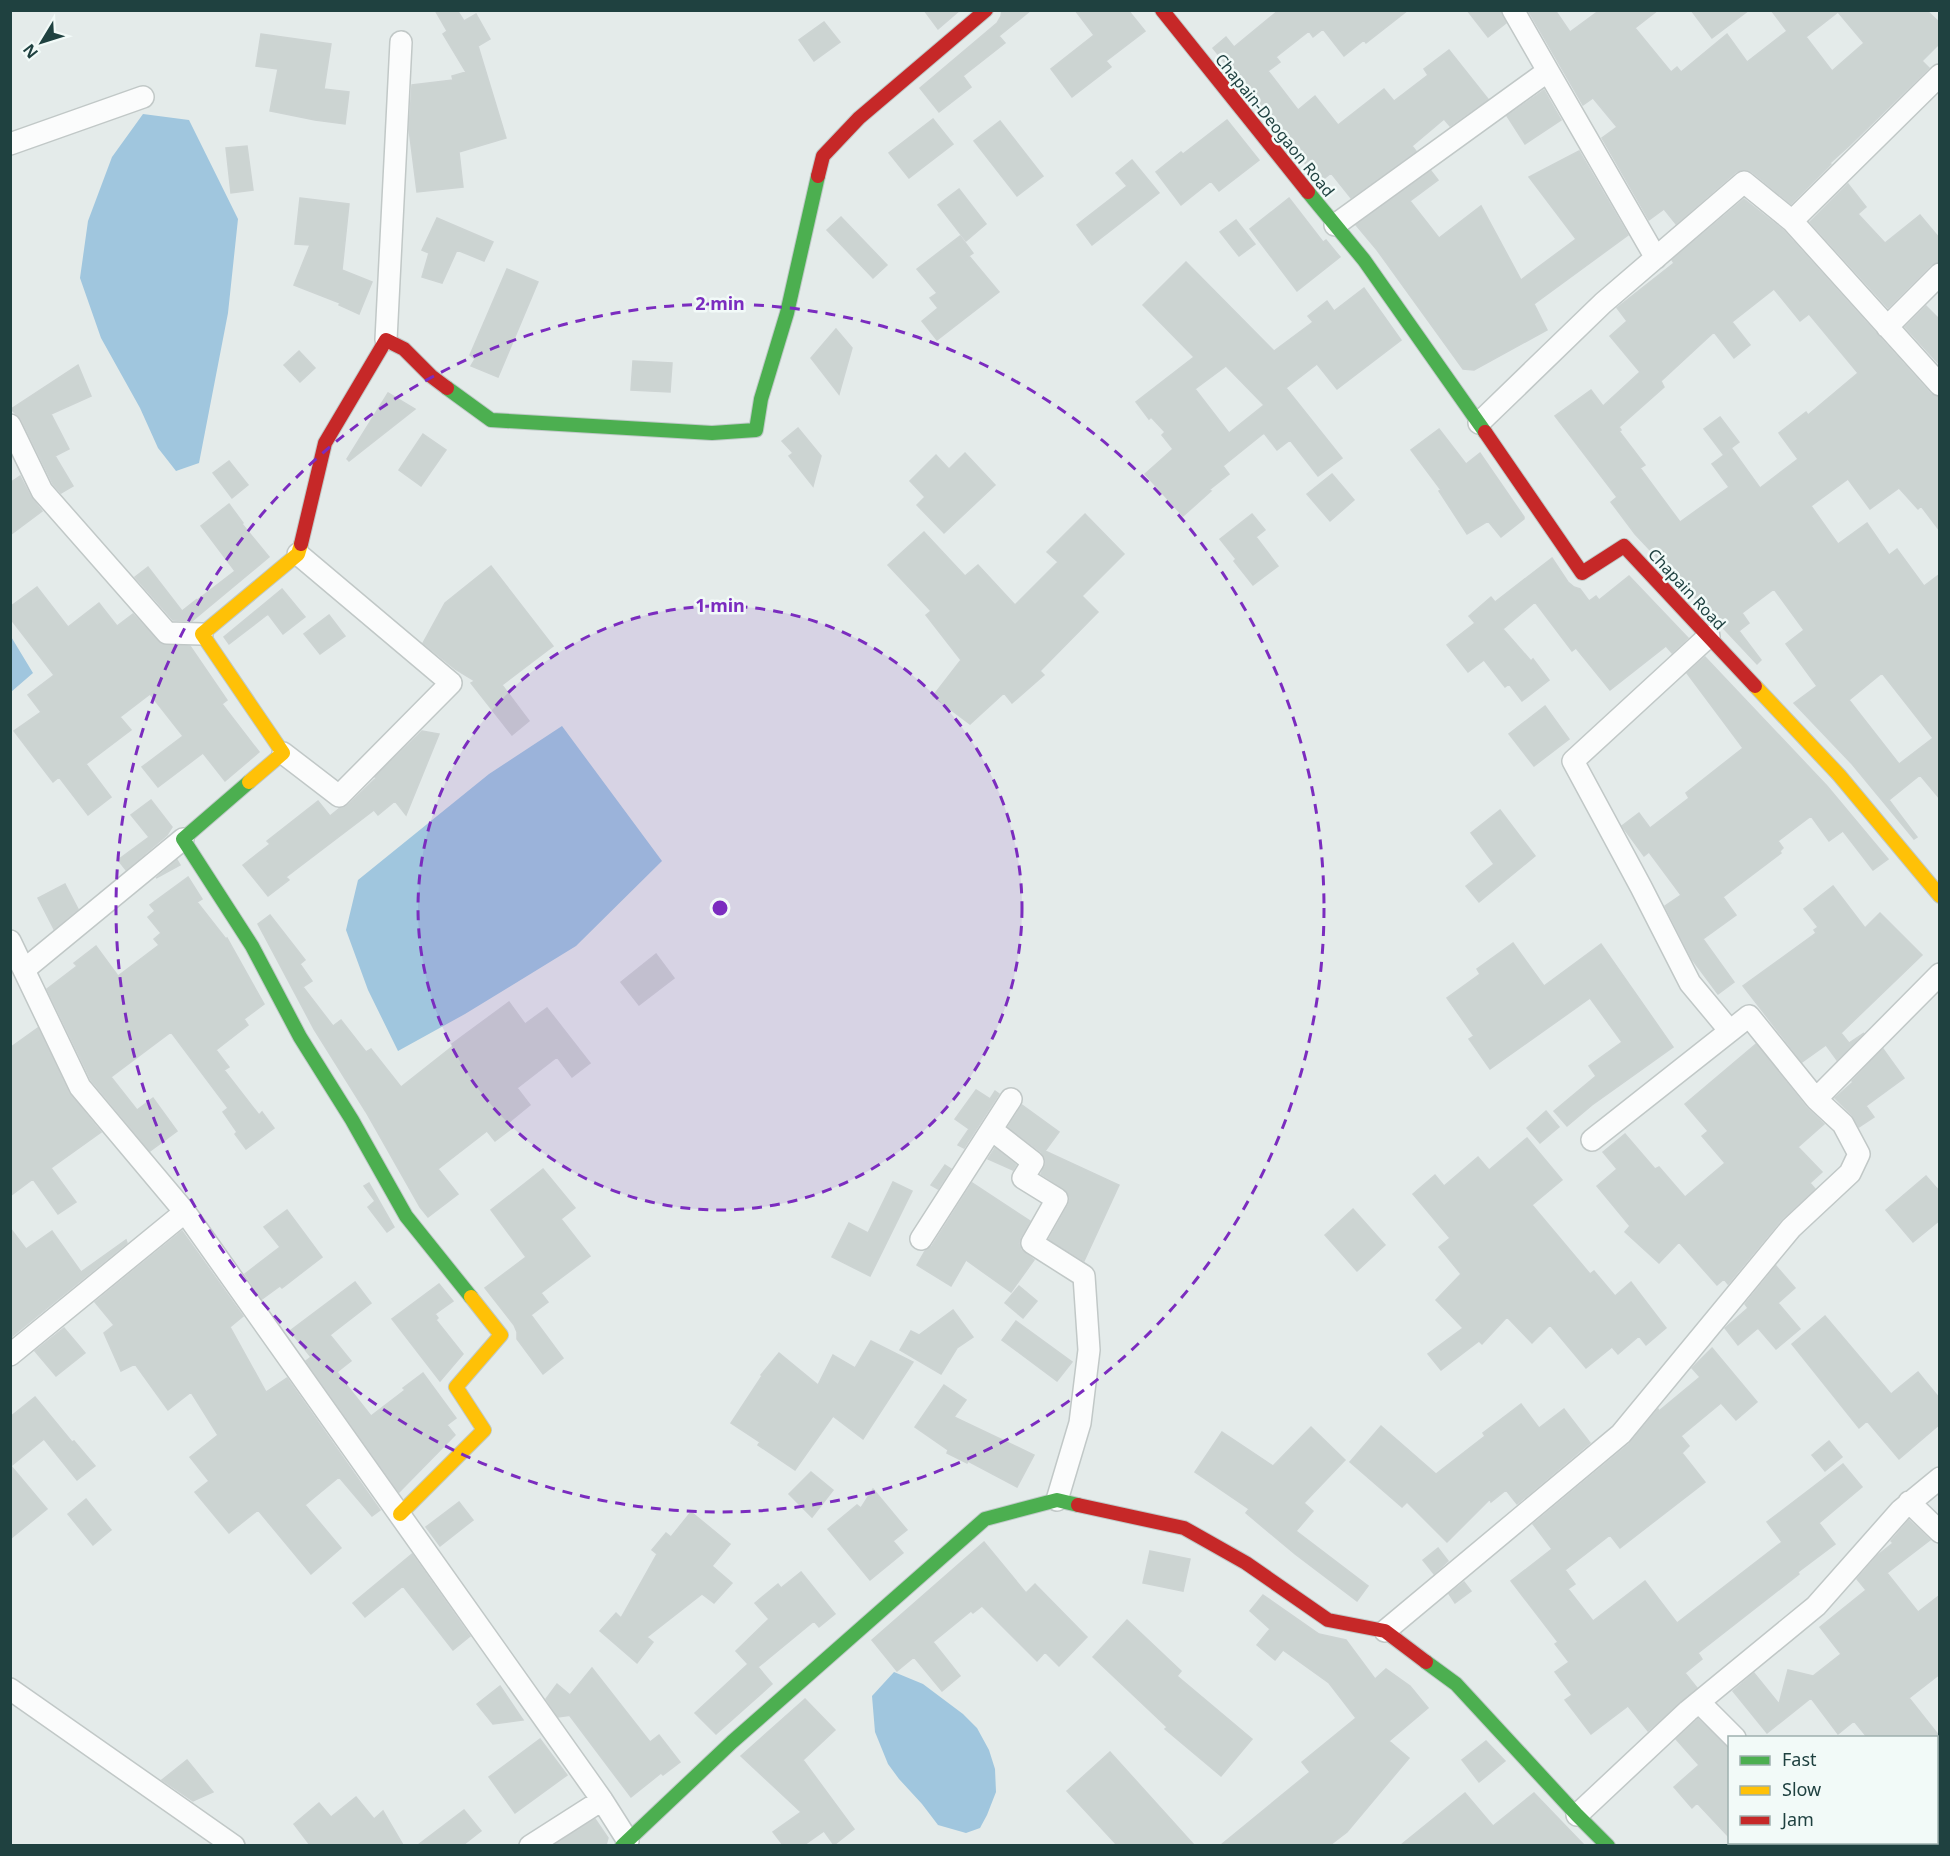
<svg xmlns="http://www.w3.org/2000/svg" width="1950" height="1856" font-family="'Noto Sans',sans-serif">
	<rect width="100%" height="100%" fill="#e4ebea"/>
	<!-- water -->
	<path fill="#a0c6de" d="M143 114 189 120 238 219 228 313 199 463 176 471 158 448 140 408 101 338 80 278 88 221 112 157Z
		M10 635 33 673 11 692H10Z
		M562 726 662 861 576 946 465 1014 398 1051 368 990 346 930 358 880 489 774Z
		M894 1672 923 1684 963 1714 977 1728 989 1750 995 1769 996 1792 987 1815 980 1828 966 1833 938 1825 922 1804 899 1779 888 1764 875 1732 872 1696Z"/>
	<!-- building -->
	<path fill="#ccd4d2" stroke="#cdd4d3" stroke-width="1.5" fill-rule="evenodd" d="M435 10H457L464 21 476 14 490 39 478 46 506 138 459 152 463 187 417 192 409 129 412 85 453 80 452 76 466 72 443 34 447 31Z
		M924 10H960L938 29Z
		M1002 10H1031L999 36 1005 43 963 76 971 87 939 112 920 88 997 23 1001 16Z
		M1075 10H1128L1145 31 1106 61 1111 67 1072 97 1051 69 1094 35Z
		M1279 10H1408L1366 43 1364 40 1344 56 1323 29 1313 37 1309 31 1276 57 1280 62 1268 71 1298 110 1315 96 1338 125 1384 89 1394 101 1428 75 1424 69 1449 50 1488 99 1450 126 1444 119 1412 146 1416 151 1351 198 1331 173 1320 182 1213 48 1226 37 1234 47Z
		M1467 10H1500L1506 23 1488 37Z
		M1528 10H1555L1570 32 1600 10H1658L1635 28 1671 72 1677 67 1681 72 1727 34 1747 62 1787 31 1771 10H1926L1940 23V43L1922 61 1929 68 1850 145 1830 163 1831 164 1791 204 1752 172 1741 170 1736 172 1676 224 1664 209 1649 220 1602 138 1617 127 1593 98 1583 105ZM1838 12 1864 43 1832 71 1806 37Z
		M1691 10H1749L1712 38Z
		M824 22 840 42 814 61 799 40Z
		M261 34 331 44 324 89 349 92 345 124 315 120 270 111 278 69 256 66Z
		M1544 90 1561 120 1525 144 1507 116Z
		M933 119 953 144 909 178 889 153Z
		M1227 120 1259 160 1219 191 1211 181 1181 205 1156 172 1181 152 1183 154Z
		M1000 121 1043 176 1017 196 974 141Z
		M247 146 253 190 231 193 226 148Z
		M1579 151 1628 235 1534 304 1547 330 1474 370 1463 369 1377 250 1356 225 1431 171 1438 180 1410 201 1439 238 1481 206 1521 280 1576 239 1529 177Z
		M1132 160 1159 193 1092 245 1077 225 1127 186 1116 173Z
		M1848 184 1866 207 1858 214 1885 243 1920 215 1940 239V262L1931 265 1888 308 1810 222Z
		M959 189 986 224 966 241 938 205Z
		M300 198 349 204 342 270 372 282 359 314 339 305 340 303 294 285 310 245 295 244Z
		M1289 198 1323 242 1326 240 1340 257 1297 291 1250 229Z
		M1744 199 1783 230 1931 394 1940 397V531L1921 506 1918 509 1899 488 1870 509 1848 479 1811 506 1838 544 1867 523 1889 555 1897 549 1924 586 1940 574V799L1920 775 1889 800 1917 837 1914 839 1852 764 1794 703 1817 686 1786 644 1804 630 1774 589 1742 613 1749 623 1739 631 1761 660 1757 664 1635 534 1611 502 1617 497 1555 416 1591 390 1603 406 1640 372 1610 336 1627 321 1617 308 1674 263 1672 260ZM1774 289 1800 321 1809 314 1858 373 1808 415 1806 412 1779 433 1798 459 1760 488 1732 449 1712 464 1729 487 1680 522 1640 468 1645 465 1619 431 1621 430 1619 427 1664 387 1661 381 1714 332 1734 358 1750 345 1732 322ZM1882 673 1933 738 1899 764 1849 700Z
		M841 217 887 265 873 278 827 230Z
		M437 218 493 242 484 261 457 250 442 283 422 277 429 253 422 250Z
		M1236 220 1255 244 1239 256 1220 232Z
		M960 236 973 253 969 256 999 292 937 340 922 321 938 308 930 298 937 293 917 269Z
		M1186 262 1274 351 1313 322 1308 316 1327 301 1334 311 1364 288 1401 340 1337 389 1317 364 1286 388 1342 458 1318 476 1290 440 1277 450 1264 433 1223 466 1229 474 1209 490 1211 491 1183 516 1145 474 1173 449 1162 435 1165 432 1151 417 1149 419 1136 402 1194 357 1143 305ZM1226 366 1264 405 1229 433 1195 389Z
		M507 269 538 282 498 377 471 366 475 359 470 355Z
		M1926 306 1940 320V365L1905 327Z
		M836 329 852 348 839 394 811 358Z
		M299 351 315 368 300 382 284 365Z
		M633 361 672 363 670 392 631 390Z
		M78 365 91 396 51 414 69 449 55 456 73 486 61 493 53 484 21 419 11 409Z
		M388 393 415 409 349 461 347 459Z
		M1720 417 1739 442 1723 454 1704 429Z
		M798 428 821 456 813 486 789 456 793 453 782 441Z
		M1439 429 1466 464 1480 453 1524 517V519L1501 537 1488 521 1467 534 1439 491 1441 490 1411 450Z
		M423 434 446 450 421 486 399 470Z
		M965 453 995 485 944 533 917 505 925 497 910 481 936 455 949 469Z
		M229 461 248 485 232 498 213 473Z
		M1332 474 1354 500 1330 521 1307 494Z
		M20 476 31 497 42 511 10 535V483Z
		M229 504 243 523 242 524 269 557 192 621 173 620 135 577 148 567 182 611 196 600V601L235 571 201 526Z
		M1085 514 1124 554 1082 596 1098 612 1040 671 1044 675 1012 703 1004 693 970 724 933 696 961 660 926 615 931 611 888 565 924 532 965 576 978 565 1015 605 1058 562 1047 552Z
		M1252 514 1265 530 1256 537 1278 566 1253 585 1234 561 1236 559 1220 539Z
		M1552 558 1568 582 1574 587 1580 589 1589 601 1596 596 1599 600 1629 576 1688 638 1672 653 1666 646 1610 690 1576 648 1572 651 1535 602 1503 629 1531 661 1533 659 1549 680 1522 701 1509 684 1505 687 1484 660 1468 672 1447 645 1475 623 1469 616 1491 597 1495 602Z
		M491 566 553 646 502 685 529 721 512 735 471 683 475 681 455 669 423 643 445 603Z
		M37 587 68 627 99 603 117 626 133 614 161 644 190 646 227 700 222 704 259 752 225 781 203 753 158 787 142 767 183 736 150 694 120 717 131 730 86 764 111 797 88 815 59 777 53 782 14 731 41 712 28 695 54 675 10 618V607Z
		M282 589 305 617 283 634 268 614 229 644 224 637Z
		M329 615 345 636 320 654 304 634Z
		M1705 657 1827 786 1888 859 1873 870 1843 831 1829 841 1811 816 1778 841 1783 848 1780 851 1781 853 1723 897 1736 915 1703 939 1734 982 1718 994 1692 959 1665 906 1681 895 1649 852 1644 856 1622 826 1639 813 1650 828 1689 798 1686 793 1743 748 1687 673Z
		M1545 706 1569 739 1534 766 1509 734Z
		M422 731 439 734 406 815 395 801 378 815 374 810 286 877 289 880 268 896 243 865 270 844 267 841 318 801 330 816 340 808 348 805 376 778 375 777Z
		M151 800 172 827 167 835 126 870 118 860 149 837 131 815Z
		M1500 810 1535 856 1479 902 1466 886 1494 864 1471 833Z
		M177 860 180 865 156 878Z
		M188 877 202 899 197 902 226 939 227 938 264 1004 244 1019 248 1025 216 1050 229 1067 224 1070 259 1115 262 1112 274 1128 246 1149 235 1134 237 1132 223 1112 228 1108 171 1032 111 1077 137 1110 153 1098 177 1131 150 1151 91 1080 47 989 77 966 74 963 96 946 118 976 159 945 154 939 161 933 148 917 155 911 150 905Z
		M65 884 78 909 54 929 38 898Z
		M1833 886 1865 928 1880 913 1922 955 1841 1033 1849 1043 1864 1033 1837 1060 1826 1045 1802 1062 1743 986 1816 933 1814 930 1818 927 1804 909Z
		M270 915 305 960 300 964 312 981 303 987 333 1026 341 1020 366 1052 371 1049 401 1087 453 1046 452 1044 509 1002 525 1024 547 1008 590 1063 572 1077 557 1057 517 1088 530 1105 508 1123 512 1128 495 1141 487 1131 438 1169 458 1194 428 1217 420 1207 366 1112 314 1029 258 924Z
		M1513 943 1544 986 1601 944 1673 1047 1592 1105 1567 1126 1554 1111 1596 1076 1589 1066 1622 1042 1590 998 1490 1069 1469 1039 1474 1036 1447 998 1480 974 1477 969Z
		M656 954 674 978 639 1005 621 982Z
		M38 1028 69 1093 101 1132 51 1168 76 1202 58 1214 33 1179 10 1196V1048Z
		M1756 1044 1806 1107 1824 1124 1798 1147 1822 1172 1810 1183 1815 1189 1781 1220 1728 1284 1724 1279 1717 1285 1679 1242 1659 1263 1625 1232 1630 1226 1597 1186 1617 1169 1603 1152 1625 1134 1655 1169 1659 1167 1685 1197 1725 1163 1702 1136 1708 1131 1685 1104Z
		M1883 1049 1904 1078 1866 1106 1874 1117 1859 1127 1852 1115 1835 1098 1853 1082 1852 1081Z
		M976 1090 990 1099 995 1091 999 1094 964 1148 958 1145 969 1129 955 1119Z
		M1022 1105 1059 1132 1045 1151 1119 1185 1084 1261 1049 1239 1068 1205 1070 1198 1064 1189 1041 1174 1046 1162 1041 1152 1008 1127Z
		M1546 1111 1559 1127 1540 1143 1527 1128Z
		M1527 1138 1562 1180 1532 1205 1590 1274 1594 1271 1615 1296 1631 1282 1666 1328 1646 1345 1639 1336 1618 1354 1612 1347 1586 1368 1550 1325 1532 1343 1507 1317 1482 1344 1479 1341 1441 1370 1428 1354 1463 1328 1436 1300 1461 1274 1439 1247 1450 1238 1413 1194 1435 1175 1444 1186 1478 1157 1489 1170Z
		M995 1148 1016 1165 1013 1170 988 1159Z
		M945 1165 951 1169 938 1189 931 1185Z
		M543 1169 575 1208 561 1219 590 1256 541 1293 548 1302 531 1315 563 1358 543 1374 517 1339V1332L514 1325 485 1288 526 1257 491 1210Z
		M1926 1176 1940 1192V1220L1913 1242 1886 1210Z
		M893 1182 912 1191 870 1276 832 1257 849 1223 868 1233Z
		M369 1183 394 1227 387 1232 368 1207 375 1201 364 1186Z
		M972 1183 1030 1221 1021 1237 1019 1243 1021 1250 1034 1260 1011 1292 966 1260 951 1286 917 1265 925 1251 932 1246Z
		M1353 1209 1385 1245 1357 1271 1325 1235Z
		M287 1210 322 1257 282 1288 280 1286 262 1299 245 1274 280 1247 264 1227Z
		M10 1228 26 1249 52 1231 81 1272 126 1240 127 1243 10 1338Z
		M182 1231 243 1316 230 1327 266 1392 287 1378 380 1510 372 1516 339 1477 305 1505 341 1548 311 1574 258 1510 229 1533 195 1492 209 1481 190 1457 218 1435 191 1392 168 1410 135 1364 121 1371 104 1333 114 1325 95 1302Z
		M1776 1266 1795 1288 1778 1303 1800 1329 1776 1349 1758 1328 1738 1345 1725 1328 1748 1308 1745 1304Z
		M355 1282 371 1303 330 1335 351 1361 337 1372 345 1383 371 1416 405 1390 403 1388 423 1373 456 1418 447 1425 455 1435 399 1492 306 1361 311 1357 290 1331Z
		M439 1284 453 1301 435 1314 438 1318 436 1320 463 1354 440 1381 392 1319Z
		M1019 1286 1037 1301 1023 1318 1005 1303Z
		M953 1310 973 1337 957 1348 941 1374 900 1350 911 1331 919 1335Z
		M1825 1316 1891 1394 1918 1372 1940 1399V1424L1899 1459 1867 1421 1859 1428 1792 1344Z
		M1016 1321 1072 1362 1057 1381 1002 1340Z
		M64 1328 85 1353 56 1376 35 1351Z
		M871 1341 913 1362 863 1439 833 1416 795 1470 758 1445 760 1442 731 1423 762 1376 761 1375 779 1353 818 1385 833 1355 855 1368Z
		M1712 1348 1757 1402 1736 1420 1721 1403 1681 1436 1689 1446 1682 1453 1705 1482 1620 1548 1610 1535 1565 1570 1575 1584 1568 1589 1593 1621 1645 1581 1677 1623 1782 1542 1767 1522 1843 1464 1862 1487 1819 1523 1835 1544 1798 1572 1799 1574 1698 1653 1702 1659 1685 1673 1697 1688 1648 1731 1628 1706 1591 1734 1565 1700 1572 1695 1555 1672 1569 1662 1555 1644 1558 1642 1511 1581 1552 1549 1533 1524 1629 1444 1658 1409 1659 1411 1700 1377 1692 1368Z
		M944 1385 966 1400 954 1417 1034 1455 1017 1487 968 1461 967 1463 947 1453 948 1450 915 1427Z
		M35 1397 72 1442 74 1441 95 1466 77 1480 44 1439 11 1466 47 1509 10 1539V1417Z
		M1521 1404 1539 1428 1564 1409 1590 1443 1517 1504 1506 1490 1491 1502 1490 1499 1447 1542 1407 1502 1402 1507 1350 1462 1381 1426 1436 1474 1485 1436 1483 1433Z
		M1311 1427 1345 1460 1304 1503 1313 1511 1296 1531 1368 1586 1357 1601 1295 1554 1246 1513 1249 1509 1195 1472 1222 1432 1273 1466Z
		M1829 1441 1842 1457 1825 1471 1812 1455Z
		M811 1472 833 1490 812 1517 789 1494Z
		M873 1489 907 1530 893 1541 903 1553 870 1580 828 1529 857 1505 861 1508Z
		M86 1499 111 1530 93 1545 68 1514Z
		M459 1502 473 1520 440 1546 426 1527Z
		M691 1512 730 1544 712 1566 732 1583 714 1603 702 1594 647 1637 653 1642 637 1663 600 1631 616 1613 621 1618 657 1554 652 1550 666 1533 671 1537Z
		M1909 1520 1930 1540 1887 1573 1918 1612 1940 1595V1674L1909 1698 1940 1737H1867L1854 1721 1838 1734 1811 1698 1767 1733 1733 1691 1754 1673 1779 1704 1788 1670 1813 1676 1841 1654 1820 1627 1866 1590 1857 1579 1878 1555 1893 1543 1891 1541Z
		M984 1542 1026 1593 1035 1584 1087 1637 1059 1666 1045 1652 1037 1661 982 1606 973 1613 971 1611 933 1642 960 1676 942 1691 914 1657 897 1671 872 1640Z
		M1438 1548 1448 1561 1434 1574 1423 1560Z
		M1150 1551 1190 1559 1183 1591 1143 1583Z
		M412 1554 470 1636 453 1650 403 1586 365 1617 353 1603Z
		M801 1572 835 1614 819 1627 814 1621 758 1667 772 1684 716 1734 695 1713 748 1664 736 1651 769 1619 755 1603 778 1584 781 1588Z
		M1464 1582 1471 1591 1455 1603 1449 1594Z
		M1263 1595 1319 1634 1346 1640 1375 1679 1386 1669 1410 1686 1428 1708 1389 1741 1409 1758 1347 1832 1330 1845H1221L1310 1772 1302 1762 1356 1718 1329 1683 1283 1650 1275 1660 1257 1645 1270 1629 1250 1611Z
		M1127 1620 1181 1671 1177 1676 1252 1739 1221 1776 1165 1729 1167 1727 1093 1657Z
		M592 1668 650 1742 659 1735 680 1762 663 1775 661 1773 631 1797 570 1716 572 1715 558 1717 546 1699 557 1684 570 1695Z
		M500 1686 523 1720 493 1724 477 1704Z
		M805 1699 835 1730 803 1760 854 1829 834 1845 824 1831 804 1845H783L773 1832 801 1812 741 1756Z
		M1698 1719 1730 1749V1838L1697 1803 1692 1808 1674 1787 1699 1765 1676 1739Z
		M540 1739 567 1775 515 1813 489 1777Z
		M1486 1741 1505 1761 1479 1782 1462 1760Z
		M1110 1752 1194 1845H1117L1067 1791Z
		M187 1760 213 1792 193 1801 162 1780Z
		M1465 1793 1493 1826 1534 1793 1584 1845H1401Z
		M356 1797 374 1819 383 1811 403 1845H310L294 1824 319 1803 331 1817Z
		M464 1810 481 1831 463 1845H418Z
		M595 1819 608 1838 606 1845H554Z"/>
	<g fill="none" stroke-linecap="round" stroke-linejoin="round">
		<defs>
			<path id="street" d="M1513 10 1548 71
				M1940 75 1792 221 1940 385
				M10 144 143 97
				M1335 225 1548 71 1656 258
				M1887 327 1940 274
				M386 340 401 42
				M1479 423 1603 303 1744 182 1792 221
				M10 425 42 491 167 633 202 634
				M1709 636 1573 761 1641 887 1690 983 1730 1031
				M283 753 339 796 451 683 298 554
				M10 941 80 1087 185 1212 602 1800 628 1841
				M25 969 183 839
				M992 1130 1033 1162 1023 1178 1057 1199 1032 1243 1084 1276 1089 1350 1080 1423 1057 1500
				M1592 1140 1749 1016 1816 1099 1940 974
				M921 1239 1011 1099
				M10 1355 185 1212
				M1909 1502 1940 1532
				M1385 1631 1621 1434 1791 1228 1850 1173 1859 1154 1843 1124 1816 1099
				M10 1689 234 1846
				M1699 1702 1735 1738
				M1936 1786 1940 1784
				M1577 1815 1688 1711 1816 1606 1901 1510 1940 1478
				M1842 1842 1854 1846
				M530 1846 602 1800"/>
			<path id="fast" d="M1308 192 1364 260 1485 432
				M447 388 491 420 712 433 756 430 761 399 787 313 818 176
				M249 782 183 839 252 946 300 1037 352 1120 406 1216 471 1297
				M1426 1662 1456 1684 1577 1815 1608 1846
				M622 1846 732 1742 985 1519 1057 1500 1078 1505"/>
			<path id="slow" d="M1755 686 1839 775 1940 896
				M249 782 283 753 202 634 298 554 301 544
				M400 1514 484 1430 456 1387 501 1335 471 1297"/>
			<path id="jam" d="M1162 10 1308 192
				M818 176 823 156 859 118 986 10
				M1485 432 1582 573 1624 546 1755 686
				M301 544 325 443 386 340 404 349 431 376 447 388
				M1078 1505 1184 1528 1246 1563 1328 1620 1385 1631 1426 1662"/>
		</defs>
		<!-- street casing -->
		<use href="#street" stroke="#c1c8c7" stroke-width="24"/>
		<!-- fast casing -->
		<use href="#fast" stroke="#bfc9c8" stroke-width="16"/>
		<!-- slow casing -->
		<use href="#slow" stroke="#bfc9c8" stroke-width="16"/>
		<!-- jam casing -->
		<use href="#jam" stroke="#bfc9c8" stroke-width="16"/>
		<!-- street -->
		<use href="#street" stroke="#fbfcfc" stroke-width="21"/>
		<!-- fast -->
		<use href="#fast" stroke="#4caf50" stroke-width="14"/>
		<!-- slow -->
		<use href="#slow" stroke="#ffc107" stroke-width="14"/>
		<!-- jam -->
		<use href="#jam" stroke="#c62828" stroke-width="14"/>
	</g>
	<!-- distance rings -->
	<circle cx="720" cy="908" r="302" fill="#7b2cbf" fill-opacity=".12"/>
	<g fill="none" stroke="#7b2cbf" stroke-width="3" stroke-dasharray="10 8">
		<circle cx="720" cy="908" r="302"/>
		<circle cx="720" cy="908" r="604"/>
	</g>
	<g text-anchor="middle" stroke-width="5" stroke-linejoin="round" paint-order="stroke">
		<!-- street labels -->
		<g font-size="16" fill="#1f4140" stroke="#f2faf8">
			<text transform="translate(1275 125) rotate(51)" y="6">Chapain-Deogaon Road</text>
			<text transform="translate(1687 589) rotate(47)" y="6">Chapain Road</text>
		</g>
	</g>
	<circle cx="720" cy="908" r="9" fill="#7b2cbf" stroke="#f2faf8" stroke-width="3"/>
	<g font-size="18" text-anchor="middle" font-weight="bold" fill="#7b2cbf" stroke="#f2faf8" stroke-width="5" stroke-linejoin="round" paint-order="stroke">
		<text x="720" y="310">2 min</text>
		<text x="720" y="612">1 min</text>
	</g>
	<!-- border -->
	<rect width="1950" height="1856" fill="none" stroke="#1f4140" stroke-width="24"/>
	<!-- legend -->
	<rect x="1728" y="1736" width="210" height="108" fill="#f2faf8" stroke="#9eb0ae" stroke-width="1.5"/>
	<rect x="1740" y="1756" width="30" height="9" fill="#4caf50" stroke="#9eb0ae" stroke-width="1.5"/>
	<text x="1782" y="1766" font-size="18" fill="#1f4140">Fast</text>
	<rect x="1740" y="1786" width="30" height="9" fill="#ffc107" stroke="#9eb0ae" stroke-width="1.5"/>
	<text x="1782" y="1796" font-size="18" fill="#1f4140">Slow</text>
	<rect x="1740" y="1816" width="30" height="9" fill="#c62828" stroke="#9eb0ae" stroke-width="1.5"/>
	<text x="1782" y="1826" font-size="18" fill="#1f4140">Jam</text>
	<!-- north arrow -->
	<g transform="translate(42 42) rotate(232)" stroke="#f2faf8" stroke-width="4.5" paint-order="stroke">
	<path d="M0-4.5L10 22L0 15L-10 22Z" fill="#1f4140"/>
	<text y="-9" font-size="16" font-weight="bold" text-anchor="middle" fill="#1f4140">N</text>
	</g>
</svg>
